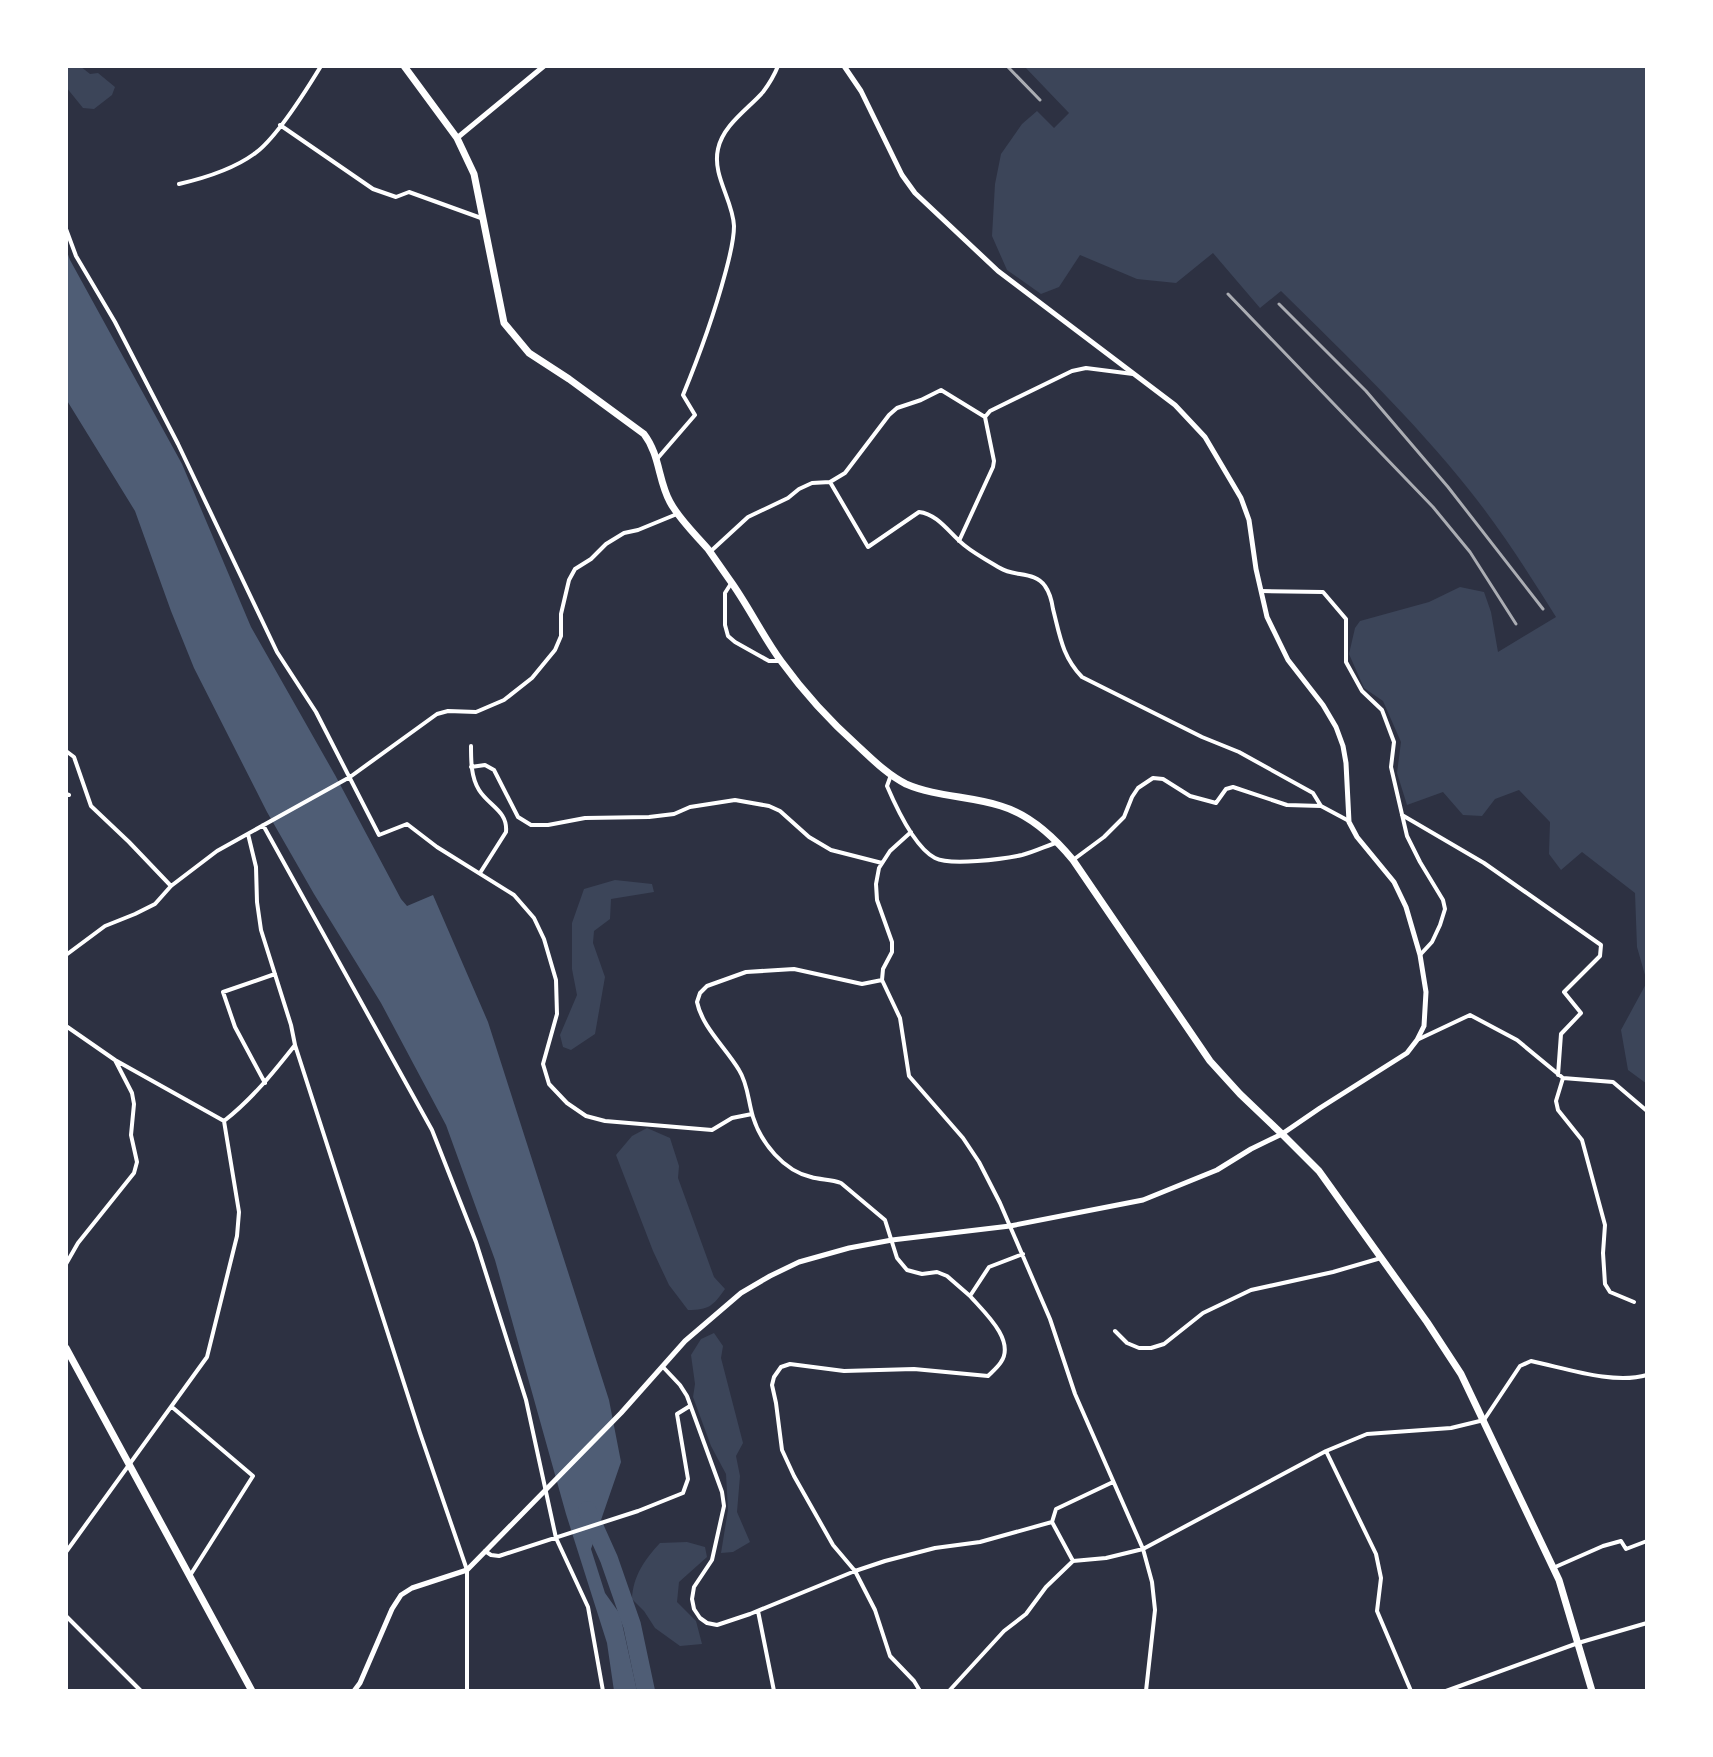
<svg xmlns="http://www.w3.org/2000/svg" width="1713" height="1757" font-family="Ubuntu,sans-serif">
	<rect width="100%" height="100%" fill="#2d3142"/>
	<!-- green -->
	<path fill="#3c4559" d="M66 66H80L90 74 98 73 115 87 112 95 94 109 83 108 66 87Z
		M1024 66H1647V1084L1628 1070 1621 1030 1647 982 1637 947 1635 893 1582 852 1561 870 1549 854 1550 822 1519 790 1495 799 1482 816 1463 815 1443 792 1407 805 1397 773 1401 742 1383 701 1364 688 1349 654 1355 628 1360 621 1429 602 1460 587 1484 592 1491 612 1498 652 1556 617C1529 574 1502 531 1470 491 1413 419 1346 355 1281 291L1260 308 1213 253 1176 283 1137 279 1080 255 1059 287 1041 294 1007 270 992 236 995 184 1001 154 1022 124 1037 111 1054 128 1069 113Z
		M615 880 652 884 654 892 611 899 610 919 594 931 593 943 605 977 595 1034 571 1050 563 1047 560 1035 577 995 572 969V923L584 889Z
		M647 1128 670 1138 679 1166 678 1178 714 1277 725 1289C713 1306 709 1310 688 1310L669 1285 653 1251 616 1155 632 1136Z
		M714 1333 723 1346 721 1358 743 1443 736 1456 740 1476 737 1512 750 1542 733 1552 721 1553 728 1510 726 1474 711 1446 693 1397 695 1384 691 1355 701 1339Z
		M687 1542 705 1547 707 1557 679 1582 677 1602 696 1621 702 1644 680 1646 655 1628 644 1611 632 1599C633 1576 645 1559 660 1543Z"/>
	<!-- water -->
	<path fill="#4f5d75" d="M66 249 70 260 182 464 251 627 335 775 401 899 407 906 433 895 488 1022 609 1400 621 1462 591 1549 605 1593 620 1614 637 1691H614L607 1643 566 1514 495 1260 446 1125 381 1003 314 894 267 812 194 668 171 611 135 511 66 399Z"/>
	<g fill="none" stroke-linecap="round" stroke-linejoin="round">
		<!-- river -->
		<path stroke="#4f5d75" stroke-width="18" d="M587 1510 609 1559 632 1625 646 1691"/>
		<!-- minor -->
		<path stroke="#fff" stroke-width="4" d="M280 125 373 189 396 197 409 192 481 218
			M179 184C205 178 232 170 254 154 275 140 307 89 321 66
			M66 229 76 256 115 322 178 444 277 652 316 712 379 835 407 824 437 847 514 895 534 918 544 939 556 980 557 1014 543 1064 549 1084 567 1103 586 1116 605 1121 712 1130 732 1118 752 1114
			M985 417 990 411 1072 371 1086 368 1133 374
			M657 459 695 415 683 395C699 356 714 315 725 274 729 259 734 242 734 226 733 200 712 176 718 149 723 125 748 109 763 92 769 84 774 76 778 66
			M830 482 868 547 919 512C938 514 950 534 964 545 975 554 988 561 1000 568 1014 577 1035 571 1045 586 1050 593 1052 602 1053 609 1060 636 1062 656 1082 677L1202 737 1239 752 1313 793 1321 806
			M959 541 993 467 994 461 985 417
			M711 551 748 517 788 498 799 489 812 483 830 482 845 473 889 415 897 408 921 400 941 390 985 417
			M732 582 725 593V625L728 636 735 642 769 661H779
			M1261 591 1323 592 1346 619V662L1362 691 1382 710 1394 742 1391 767 1407 836 1420 862 1443 900 1445 909 1440 925 1432 942 1420 955
			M471 746C471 761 471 777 479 790 489 806 508 811 506 832L480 873
			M66 751 74 757 91 806 129 842 171 886
			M471 767 485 765 494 770 518 817 531 825H548L585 818 649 817 674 814 690 807 735 800 769 806 780 811 809 837 831 850 882 863
			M891 775 887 786C896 807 914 847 935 858 950 866 1004 859 1022 855 1034 852 1046 846 1058 842
			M66 794 69 795
			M1402 815 1484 863 1601 945 1600 956 1564 992 1581 1013 1561 1034 1558 1075
			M263 825 432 1130 476 1242 526 1400 556 1538 588 1607 603 1691
			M911 832 890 851 879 868 876 884 877 900 892 942V952L883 969 882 980 900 1018 909 1076 963 1138 979 1162 1000 1203 1050 1319 1075 1394 1143 1549 1152 1582 1155 1610 1146 1691
			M248 834 256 867 257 902 261 930 291 1025 295 1045 420 1433 467 1570V1691
			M1073 860 1104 837 1124 817 1132 797 1138 788 1153 778 1163 779 1190 796 1216 803 1226 789 1233 787 1287 805 1321 806 1349 821
			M66 955 105 926 135 914 155 904 171 886 217 851 350 777 437 714 448 711 476 712 504 700 532 678 555 650 561 636V614L569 580 575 569 591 559 606 544 624 533 638 530 677 514
			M882 980 862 984 794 969 746 972 707 986 700 993 697 1002C702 1027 726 1048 739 1070 748 1084 748 1101 753 1117 761 1143 784 1171 811 1177 821 1180 831 1179 841 1183L885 1220 897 1258 907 1270 922 1274 937 1272 947 1276 970 1296
			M66 1026 115 1060 224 1121
			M1419 1039 1470 1015 1517 1040 1563 1078 1613 1082 1647 1111
			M1563 1078 1556 1101 1558 1110 1582 1140 1605 1225 1603 1253 1605 1284 1610 1292 1634 1302
			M265 1083 235 1027 223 992 275 974
			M224 1121C252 1099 273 1073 295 1045
			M66 1264 78 1243 134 1173 137 1162 131 1135 134 1104 132 1093 115 1060
			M1115 1331 1127 1343 1139 1348H1151L1164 1344 1203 1313 1251 1290 1333 1272 1381 1258
			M663 1367 680 1385 687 1396 722 1492 724 1506 712 1560 694 1587 692 1599 694 1609 700 1618 707 1623 717 1625 750 1614 855 1571 885 1561 935 1548 980 1542 1052 1522
			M172 1407 253 1476 191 1574
			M1326 1451 1376 1554 1381 1578 1377 1611 1411 1691
			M485 1551 491 1555 499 1556 638 1511 683 1493 688 1479 677 1414 690 1406
			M66 1552 207 1357 237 1236 239 1212 224 1121
			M1073 1561 1052 1522 1056 1509 1113 1482
			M1553 1568 1603 1546 1621 1541 1626 1549 1647 1541
			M758 1611 774 1691
			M66 1616 141 1691
			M920 1691 914 1681 890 1656 875 1610 855 1571 833 1545 794 1476 782 1450 776 1403 772 1385 774 1377 781 1367 790 1364 844 1371 914 1369 988 1376C992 1372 998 1367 1001 1362 1016 1340 983 1311 970 1296L989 1267 1023 1254
			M949 1691 1004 1631 1026 1614 1046 1587 1073 1561 1106 1558 1143 1549 1326 1451 1367 1434 1451 1428 1484 1420 1520 1366 1531 1361C1565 1368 1613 1385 1647 1375
			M1446 1691 1578 1643 1647 1623"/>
		<!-- tertiary -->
		<path stroke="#fff" stroke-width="5" d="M457 138 544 66
			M354 1691 360 1683 392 1609 401 1595 412 1588 467 1570 621 1413 685 1341 741 1293 770 1276 799 1262 849 1248 892 1240 1010 1226 1143 1200 1217 1170 1251 1149 1282 1134 1320 1108 1407 1053 1417 1040 1424 1026 1426 992 1420 955 1406 907 1394 882 1357 837 1349 822 1346 763 1343 746 1336 727 1323 705 1288 660 1267 617 1256 569 1249 520 1241 498 1205 437 1175 405 998 271 915 193 902 175 861 91 844 66"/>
		<!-- primary -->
		<path stroke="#fff" stroke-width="7" d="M404 66 457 138 474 174 504 323 529 353 569 379 644 434C660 455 658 480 670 502 679 519 695 534 708 549 715 559 722 569 729 579 748 605 762 635 781 661 802 690 832 723 859 747 873 760 888 775 906 784 936 797 970 796 1001 806 1031 815 1054 837 1073 860L1210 1061 1240 1094 1282 1134 1319 1171 1427 1322 1461 1374 1559 1580 1592 1691"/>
		<!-- trunk -->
		<path stroke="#fff" stroke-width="7" d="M66 1348 252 1691"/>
		<!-- rail -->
		<path stroke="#abadb3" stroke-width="3" d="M1007 66 1040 100
			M1228 294 1433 507 1470 552 1516 624
			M1279 304 1366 391 1448 487 1543 609"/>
	</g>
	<!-- border -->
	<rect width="1713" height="1757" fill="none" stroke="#ffffff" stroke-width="136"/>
</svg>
